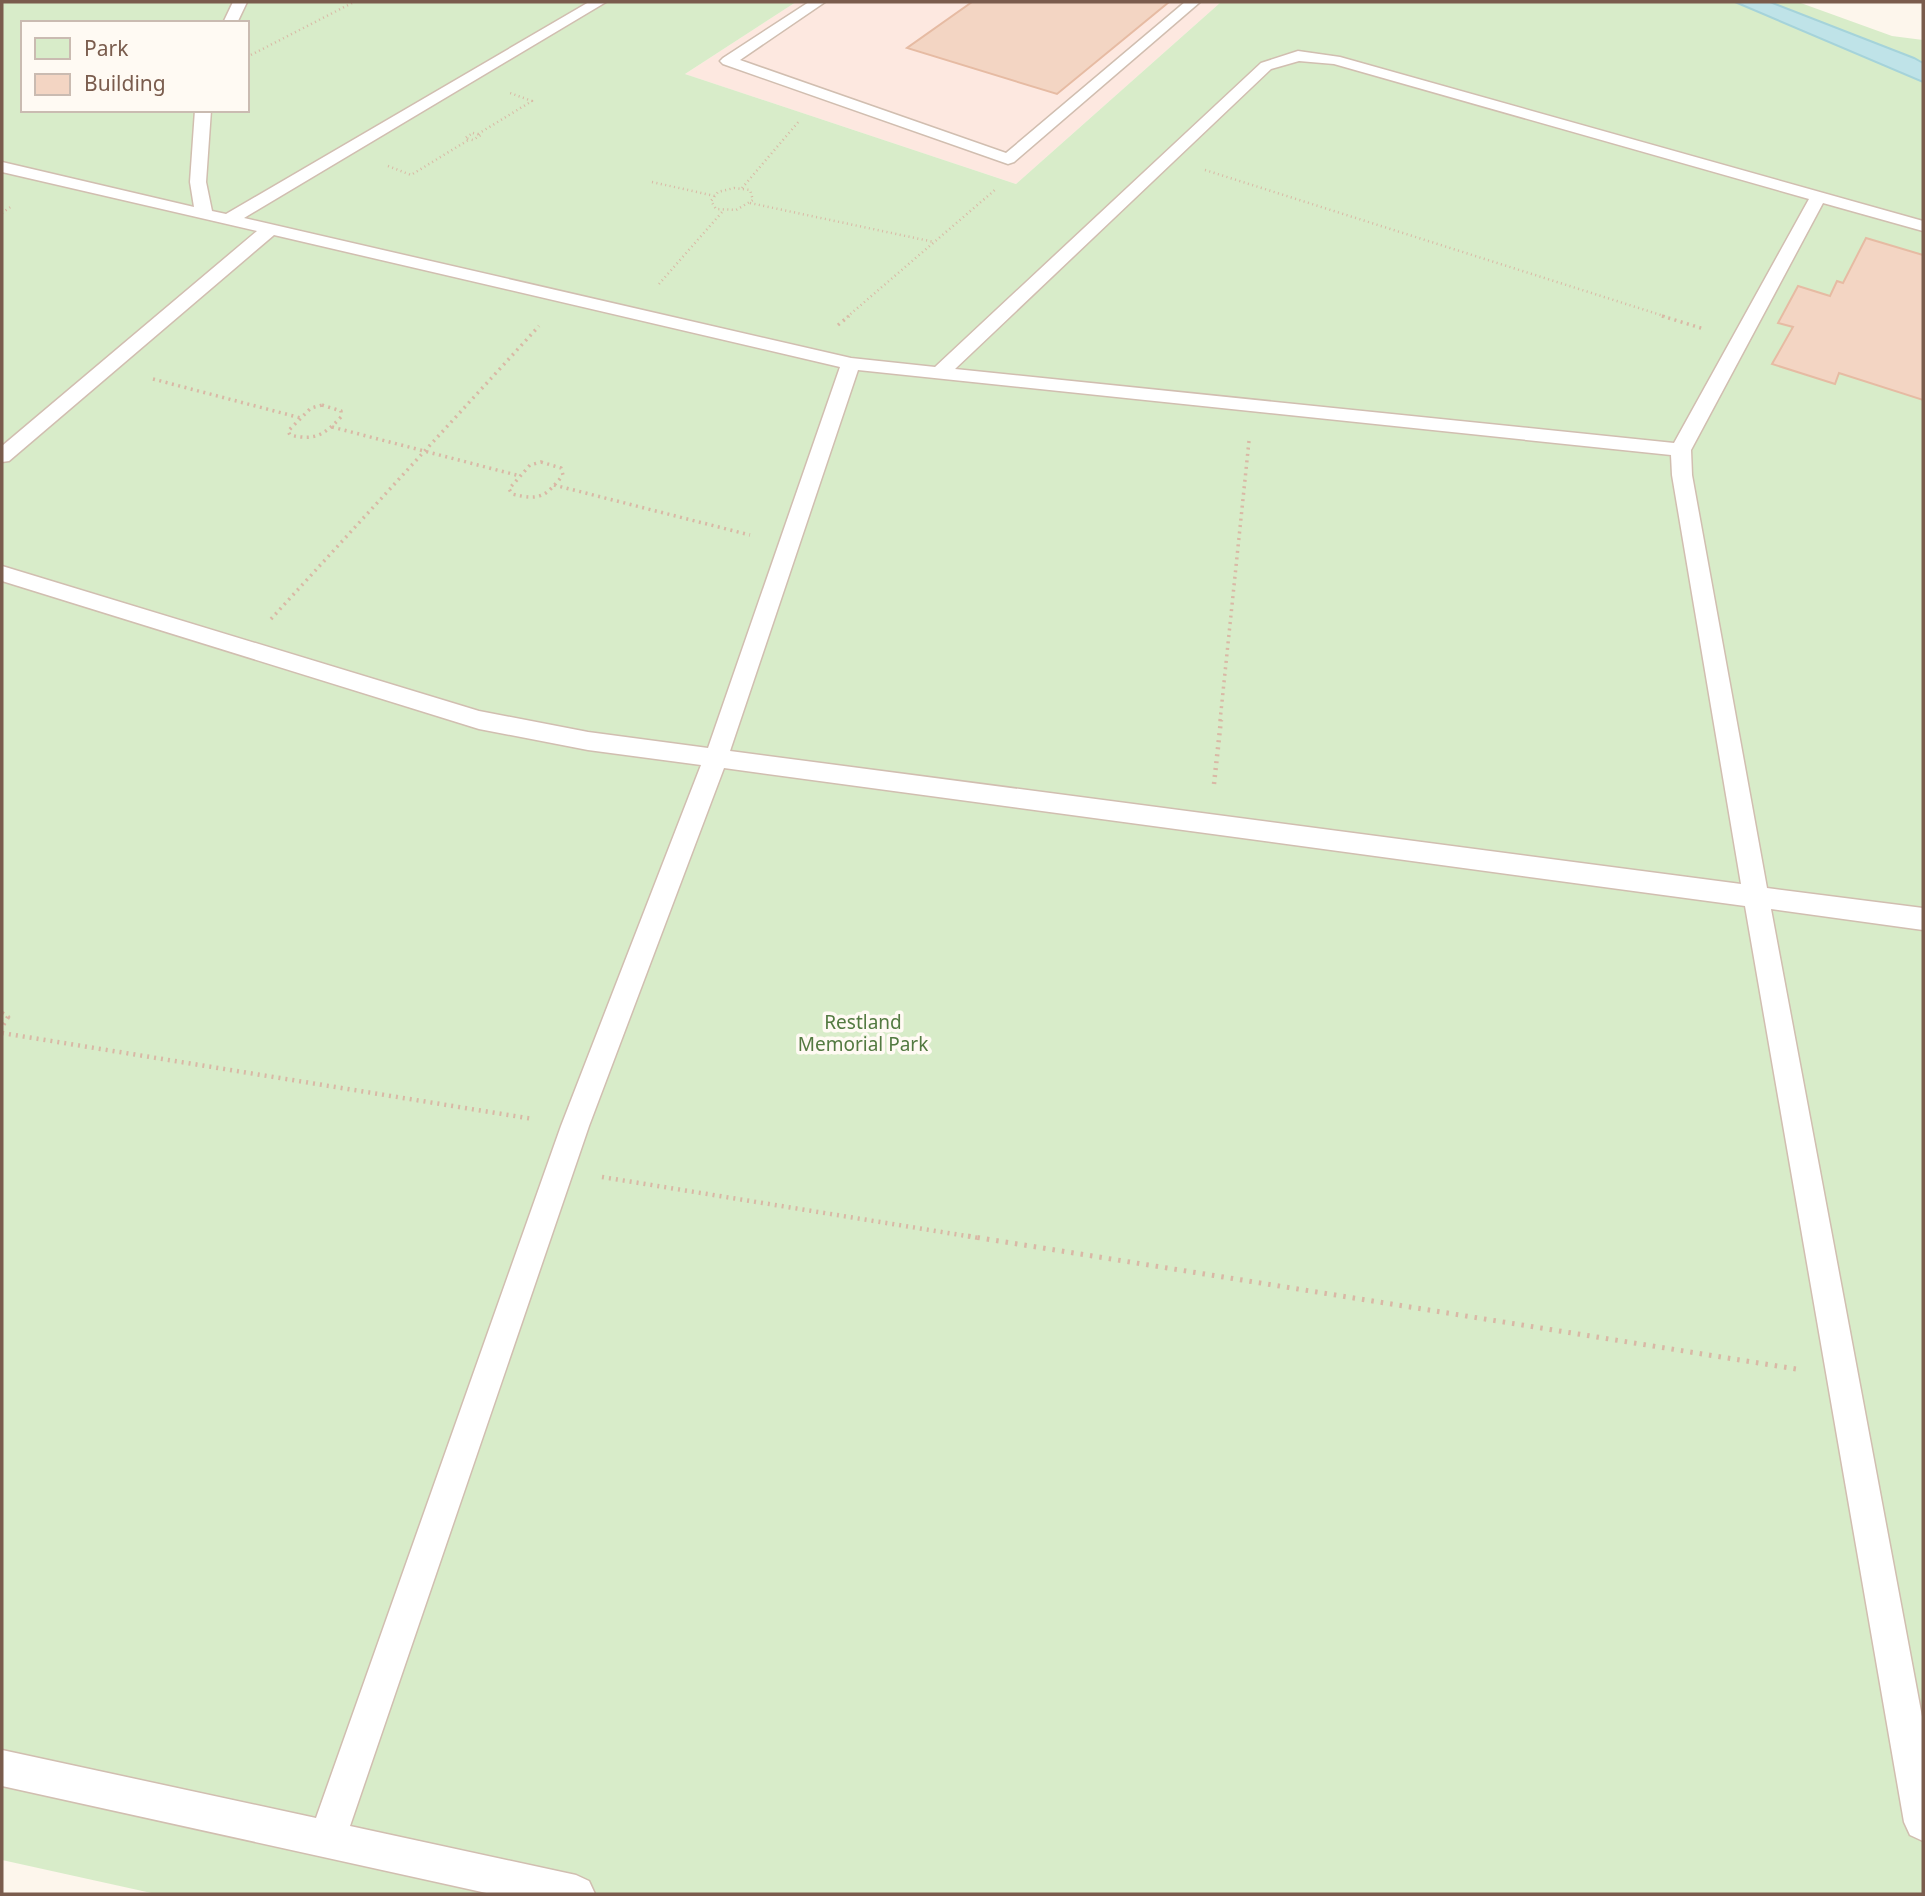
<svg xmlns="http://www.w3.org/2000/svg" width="1925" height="1896" font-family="'Noto Sans',sans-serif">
	<rect width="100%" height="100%" fill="#fdf6ec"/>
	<!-- commercial -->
	<path fill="#fde8e0" d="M796 2H1221L1016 184 685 74Z"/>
	<!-- green -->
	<path fill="#d8ecc9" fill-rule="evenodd" d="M2 2H796L685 74 1016 184 1221 2H1798L1892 36 1923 40V1894H156L2 1860ZM23 23H247V110H23Z"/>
	<!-- water -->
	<path fill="#bfe3e8" stroke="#a5d3da" stroke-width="2" d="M1735 2H1770L1914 58 1923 63V82Z"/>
	<!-- building -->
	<path fill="#f3d5c3" stroke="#e6bba3" stroke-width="2" d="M972 2H1169L1057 94 907 48Z
		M1866 238 1923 255V400L1839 373 1835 384 1772 364 1793 327 1778 323 1798 286 1830 296 1837 281 1843 283Z"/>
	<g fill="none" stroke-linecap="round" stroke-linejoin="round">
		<defs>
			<path id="lane" d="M233 2H247L237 23H223Z
				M589 2H606L244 218 851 358 935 367 1261 63 1298 51 1340 57 1923 221V231L1823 203 1691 450 1692 475 1767 888 1923 908V930L1771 909 1923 1722V1841L1910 1835 1904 1822 1745 906 724 768 589 1126 350 1826 576 1875 589 1881 595 1894H491L2 1786V1750L316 1818 561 1126 701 765 588 750 479 729 2 581V566L479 711 588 732 708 748 840 367 274 235 9 461 2 462V446L257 231 2 172V162L194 207 190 182 195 110H211L206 182 212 211 226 214ZM1299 61 1334 64 1809 199 1674 443 955 369 1271 69ZM858 370 1671 455 1672 475 1741 884 730 751Z
				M809 2H825L740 60 1006 153 1185 2H1200L1014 162 1008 164 723 64 720 61 723 58Z"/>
		</defs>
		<!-- lane casing -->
		<use href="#lane" stroke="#d1beb0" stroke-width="3"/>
		<!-- path-far3 -->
		<path stroke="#d9b8a5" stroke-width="2.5" stroke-dasharray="1 3.5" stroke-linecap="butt" d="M247 57 354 2
			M473 133 481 135 473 140 465 138Z
			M478 134 532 101 510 93
			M388 166 411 175 470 139
			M1205 170 1667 317
			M652 182 715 196
			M734 188 750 190 753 200 736 210 716 209 711 201 718 192Z
			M742 188 800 120
			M750 203 934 242
			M2 213 12 206
			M659 284 723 211
			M847 317 996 189"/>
		<!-- path-far2 -->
		<path stroke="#d9b8a5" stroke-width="3.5" stroke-dasharray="2 4.5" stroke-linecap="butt" d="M1662 316 1704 329
			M838 325 849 316
			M153 379 301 418
			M322 405 341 411V417C324 435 315 441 290 435L288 431 311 408Z
			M332 427 520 476
			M541 462 561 468 563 475C545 497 540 501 512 494L509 489 530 465Z
			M554 485 750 535
			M271 619 539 326
			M1220 721 1249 441"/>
		<!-- path-far1 -->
		<path stroke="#d9b8a5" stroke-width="4.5" stroke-dasharray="2 5" stroke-linecap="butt" d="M1214 784 1221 720
			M2 1013 8 1017 2 1027
			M2 1033 533 1119
			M602 1177 979 1238"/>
		<!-- path -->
		<path stroke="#d9b8a5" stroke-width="5" stroke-dasharray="2.5 7" stroke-linecap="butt" d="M968 1236 1796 1369"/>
		<!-- lane -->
		<use href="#lane" fill="#fff" fill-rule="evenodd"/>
	</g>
	<g text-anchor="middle" stroke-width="7" stroke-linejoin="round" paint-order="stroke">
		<!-- park labels -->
		<g font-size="19" fill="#537a41" stroke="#fffaf3">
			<text x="863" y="1029">Restland<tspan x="863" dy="22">Memorial Park</tspan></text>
		</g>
	</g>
	<!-- border -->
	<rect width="1925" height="1896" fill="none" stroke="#7a5c4d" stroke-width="7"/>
	<!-- legend -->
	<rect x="21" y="21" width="228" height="91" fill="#fffaf3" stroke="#cabbb1" stroke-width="2"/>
	<rect x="35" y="38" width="35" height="21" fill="#d8ecc9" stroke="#cabbb1" stroke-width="2"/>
	<text x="84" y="56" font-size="21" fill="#7a5c4d">Park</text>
	<rect x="35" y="74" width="35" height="21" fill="#f3d5c3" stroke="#cabbb1" stroke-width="2"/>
	<text x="84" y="91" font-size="21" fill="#7a5c4d">Building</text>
</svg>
